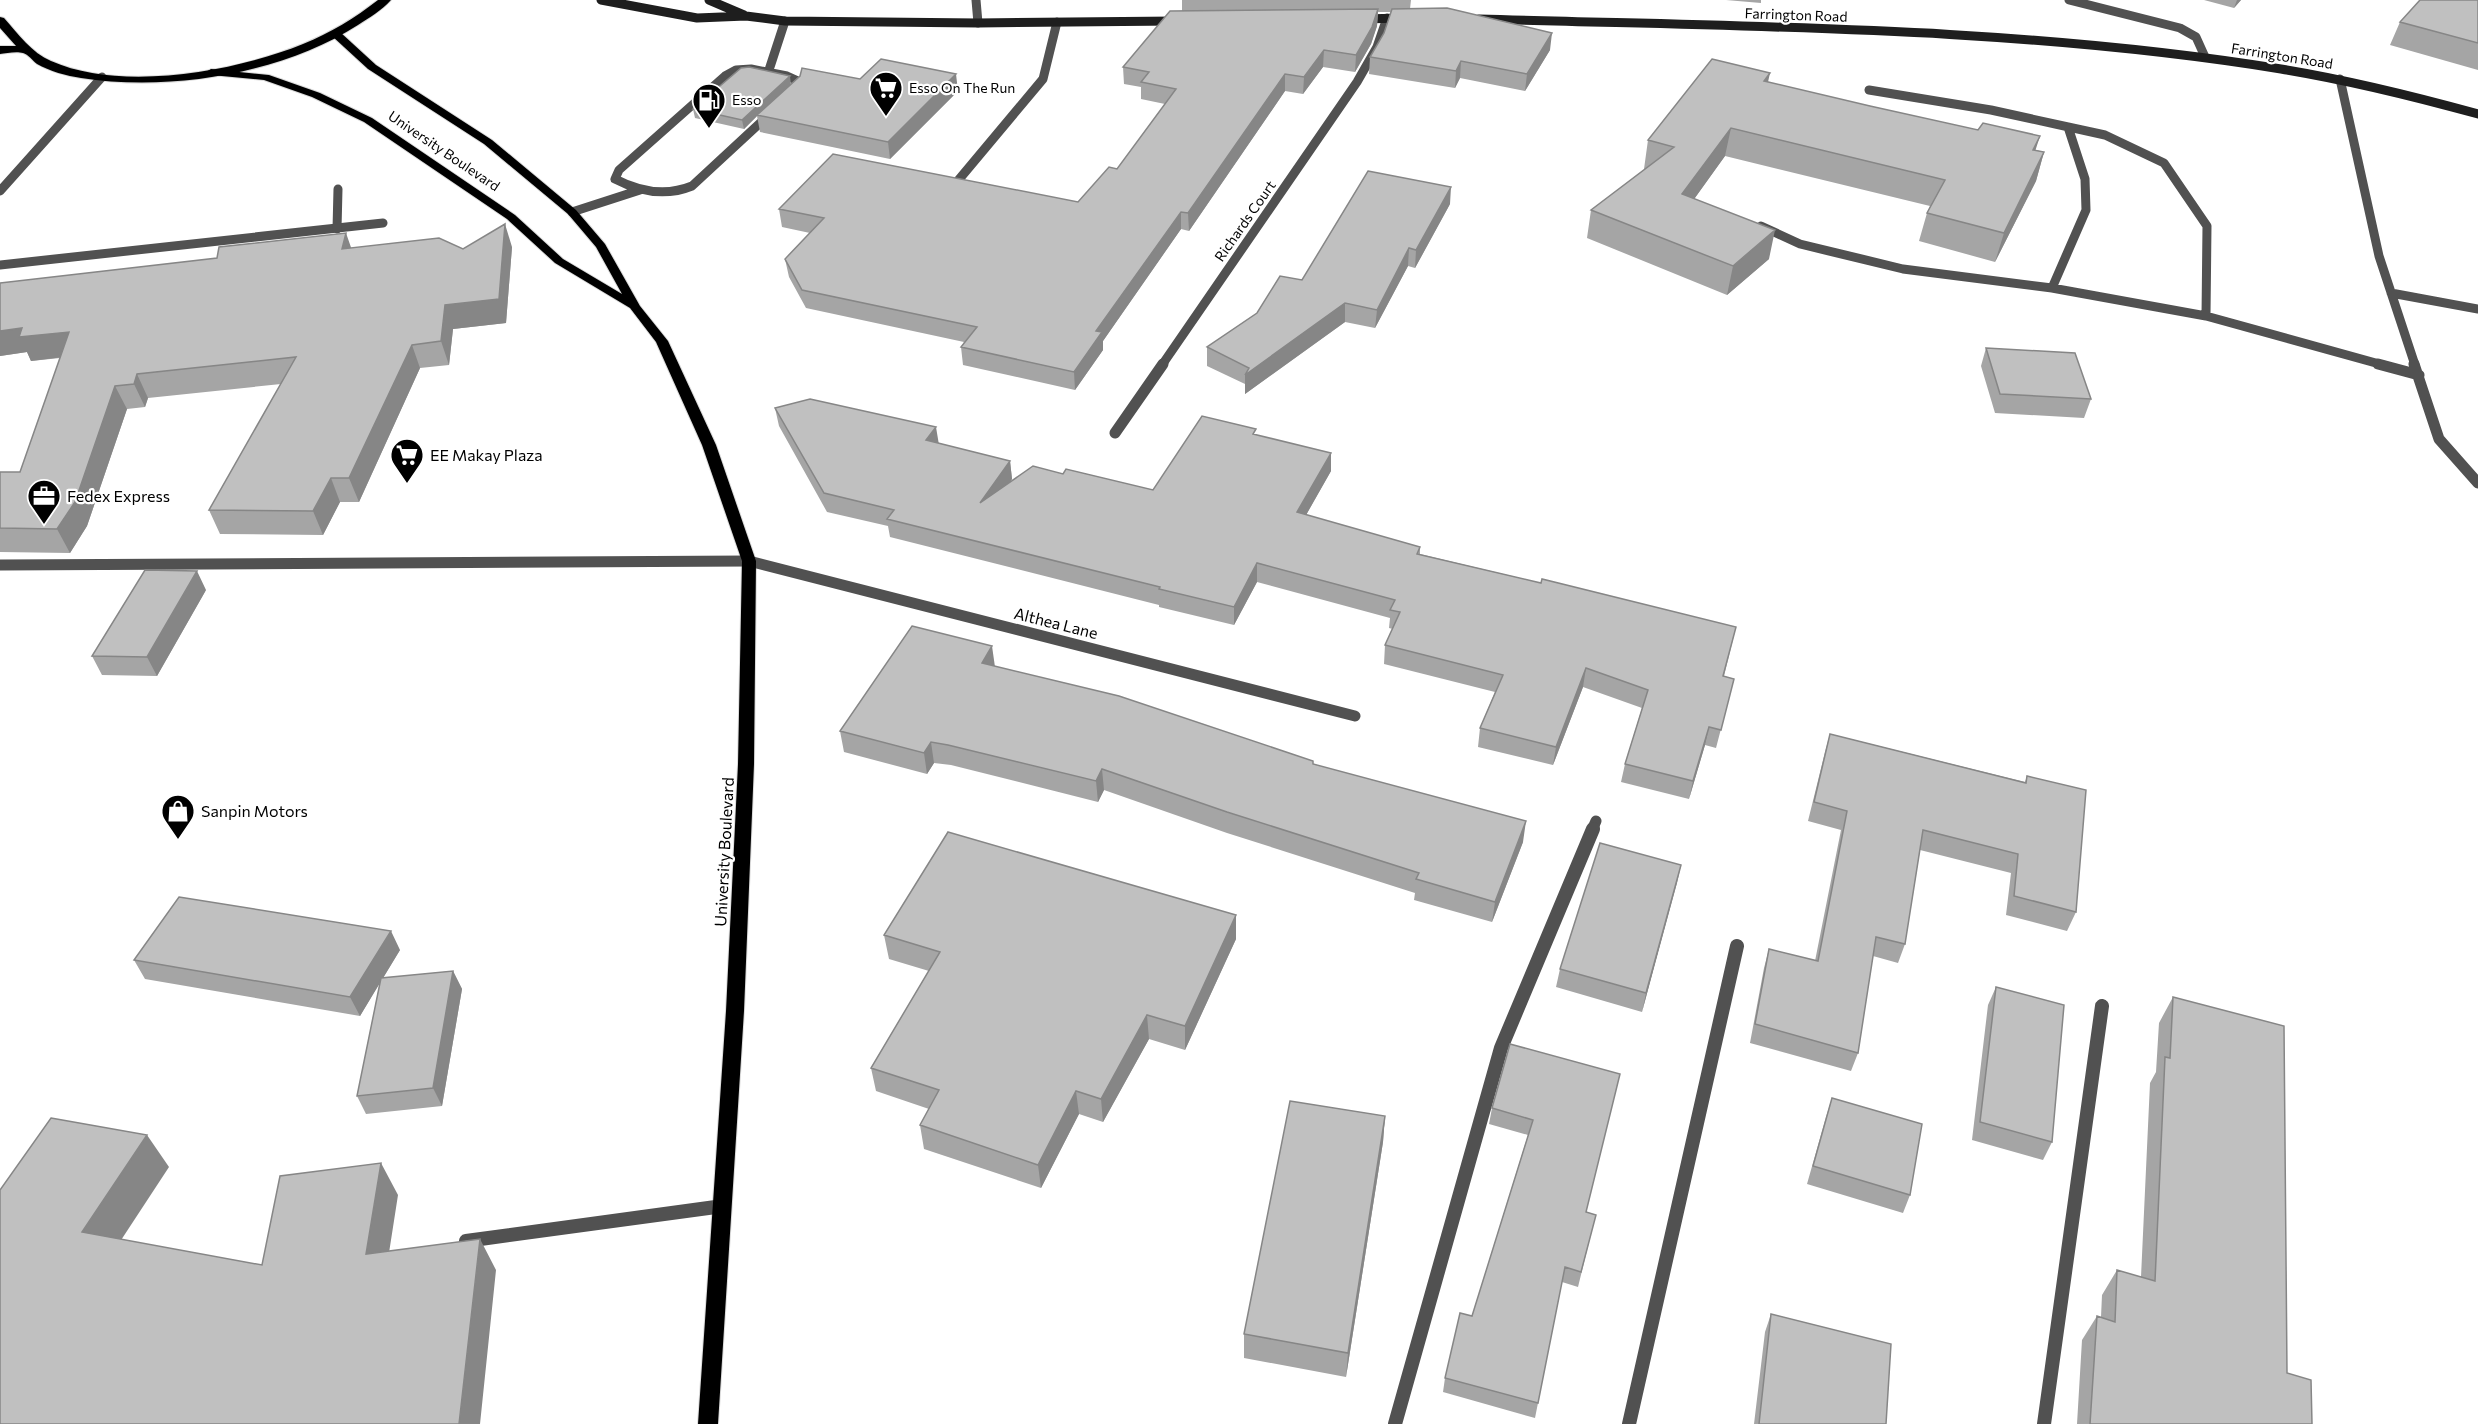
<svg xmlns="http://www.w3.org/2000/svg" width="2478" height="1424" font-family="Commissioner,sans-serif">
	<rect width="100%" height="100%" fill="#fff"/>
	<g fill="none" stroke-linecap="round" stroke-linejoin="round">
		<defs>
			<path id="primary" d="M332 32H340L376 65 492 140 576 210 605 244 640 306 668 341 716 445 756 561 754 764 744 1011 718 1424H698L726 1011 738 764 742 561 702 445 656 342 630 308 555 263 507 219 364 122 312 97 264 80 211 75 206 72 211 69 269 75 320 93 372 118 515 215 563 259 622 294 596 247 568 214 484 144 368 69 332 36Z"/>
			<path id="highway" d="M378 0H391C382 10 369 18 358 25 282 74 169 92 81 78 67 76 49 71 37 64 33 61 28 54 23 53 17 51 6 53 0 54V46H16L0 28V17L4 18C18 34 32 53 51 61 121 92 234 72 303 44 330 33 355 18 378 0Z"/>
		</defs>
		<!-- primary casing -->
		<use href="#primary" stroke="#dbdbdb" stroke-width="2"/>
		<!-- highway casing -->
		<use href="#highway" stroke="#dbdbdb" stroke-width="2"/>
		<!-- lane-far2 -->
		<path stroke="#515151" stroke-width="9" d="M751 69 787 76 798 81V88L692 186C665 197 640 192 615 179L619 170 725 76 736 70Z
			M768 73 785 21
			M2340 79 2379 256 2415 365
			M1869 90 1991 110 2105 135 2164 163 2207 226 2206 316
			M956 183 1043 79 1057 22
			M0 191 102 77
			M572 212 640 190
			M1761 226 1800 244 1903 269 2052 288 2206 316 2383 365
			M0 265 383 223
			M2052 288 2086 210 2085 179 2068 127
			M2391 293 2478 309"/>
		<!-- lane-far1 -->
		<path stroke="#515151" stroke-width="11" d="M2378 364 2419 375
			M2414 364 2439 439 2478 483
			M0 565 749 561
			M1592 830 1596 821"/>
		<!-- lane -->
		<path stroke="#515151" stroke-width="14" d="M466 1241 723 1206
			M1395 1424 1501 1048 1593 829
			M1629 1424 1737 946
			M2044 1424 2102 1006"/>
		<!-- street-far1 -->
		<path stroke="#515151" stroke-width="9" d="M976 0 978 23
			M2069 0 2180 28 2196 37 2205 57
			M337 229 338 189
			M1162 365 1357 82 1377 47 1387 18"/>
		<!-- street -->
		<path stroke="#515151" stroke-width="11" d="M1115 433 1163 364
			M749 561 1355 716"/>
		<!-- secondary -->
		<path stroke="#1e1e1e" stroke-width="9" d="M601 0 697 18 746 16 785 21 978 23 1176 21
			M709 0 744 15
			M1362 19 1404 18
			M1479 19C1746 27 2017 26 2281 69 2348 80 2413 96 2478 114"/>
		<!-- primary -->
		<use href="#primary" fill="#000" fill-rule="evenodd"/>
		<!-- highway -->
		<use href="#highway" fill="#000" fill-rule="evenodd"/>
	</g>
	<!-- wall -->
	<path fill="#a5a5a5" d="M1182 0H1411L1410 9 1550 50 1525 91 1460 78 1455 88 1369 74 1370 57 1384 33 1391 12H1378L1377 26 1371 44 1355 72 1323 67 1303 94 1285 91 1189 231 1181 229 1103 341V350L1075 390 963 365 961 347 964 342 806 308 789 277 785 259 810 233 782 227 779 209 1078 202 1117 169 1165 104 1141 99V87L1124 84 1123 67 1182 11Z
		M1726 0H1761V3Z
		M2204 0H2241L2234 8Z
		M2478 0V70L2390 45 2400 22Z
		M860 79 958 91 890 159 760 132 757 116 744 129 695 118 693 109 791 84Z
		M1768 82 2044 152 2036 181 1995 262 1919 241 1927 213 1930 206 1725 156 1694 199 1769 259 1727 295 1587 238 1591 210 1645 169H1644L1648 140Z
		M1450 204 1415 268 1408 266 1375 328 1345 322 1245 394V384L1207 366V347L1257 313 1302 280Z
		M512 247 506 323 453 329 449 365 420 368 359 502H340L323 535 220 534 209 510 281 384 148 398 145 407 127 409 87 526 70 553 0 552V472H20L60 358 31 361 27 352 0 356V283L351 248 463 249Z
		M1986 348 2091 399 2084 418 1995 413 1981 366Z
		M775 408 938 443 1010 461 1012 479 1009 483 1063 474 1153 490 1256 435 1331 471 1306 515 1420 547V554L1541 583 1736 627 1724 676 1734 679 1716 748 1705 745 1689 799 1621 782 1625 764 1642 708 1583 687 1553 765 1478 747 1480 728 1495 692 1384 664 1385 645 1393 629 1389 628 1390 618 1257 582 1234 625 1159 607V605L890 537 888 526 827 512 779 426Z
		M206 590 157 676 102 675 92 656Z
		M995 666 1313 761V765L1523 842 1492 922 1414 900 1415 893 1227 833 1104 790 1098 802 951 765 934 763 927 774 844 752 840 731Z
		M1830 734 2025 782 2027 776 2076 912 2067 931 2006 915 2011 873 1920 850 1905 944 1898 963 1873 956 1858 1053 1851 1071 1750 1043 1764 968 1769 949 1815 961 1841 830 1808 821 1825 752Z
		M1681 865 1642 1012 1556 987 1560 969Z
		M1236 915V939L1185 1050 1149 1039 1103 1122 1079 1114 1041 1188 924 1149 920 1125 929 1109 876 1091 871 1068 929 971 889 959 884 935Z
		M400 950 383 978 453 971 462 989 442 1106 366 1114 357 1096 380 982 360 1016 145 979 134 960Z
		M1996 987 2052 1142 2043 1160 1972 1140 1988 1005Z
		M2173 997 2287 1373 2312 1424H2077L2082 1340 2097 1316 2101 1317 2102 1295 2117 1270 2141 1277 2150 1083 2156 1072 2159 1023Z
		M1510 1044 1586 1212 1592 1230 1578 1287 1562 1282 1535 1418 1443 1392 1445 1378 1472 1316 1528 1135 1489 1124 1492 1108Z
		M1832 1098 1910 1195 1903 1213 1807 1184 1826 1117Z
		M1385 1116 1383 1142 1346 1377 1244 1358V1334Z
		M1771 1314 1886 1424H1754L1765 1332Z"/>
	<!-- shaded-wall -->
	<path fill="#868686" d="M2237 0H2241L2234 8Z
		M1378 9 1377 26 1371 44 1355 72 1356 55Z
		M1552 33 1550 50 1525 91 1527 74Z
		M1324 50 1323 67 1303 94 1304 77Z
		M1461 61 1460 78 1455 88 1456 71Z
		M1770 73 1764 100V81Z
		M956 74 958 91 890 159 888 142Z
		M1285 74V91L1189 231 1188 213Z
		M790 76 791 85 757 115V116L744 129 742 120Z
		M1731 128 1725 156 1677 223 1682 194Z
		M2040 136 2031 164 2033 150Z
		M2044 152 2036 181 1995 262 2004 233Z
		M1451 187 1450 204 1415 268 1416 250Z
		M1181 212V229L1103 341V350L1075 390 1074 372 1096 331Z
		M505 224 512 247 506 323 453 329 449 365 441 341 445 305Z
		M1775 230 1769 259 1727 295 1733 266Z
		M346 233 354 256 342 249Z
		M1409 248 1408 266 1375 328 1377 310Z
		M1345 303V322L1245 394V375Z
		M22 328 69 332 80 355 31 361 27 352 0 356V331Z
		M412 345 420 368 359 502 349 478Z
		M137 374 148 398 145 407 134 384Z
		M115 386 127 409 87 526 70 553 57 529Z
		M936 427 939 445 926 440Z
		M1331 453V471L1297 531V512Z
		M1010 461 1012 479 982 522 980 503Z
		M331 478 340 502 323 535 313 511Z
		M1257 563V582L1234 625V607Z
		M197 571 206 590 157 676 147 657Z
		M992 646 995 667 982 663Z
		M1586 668 1583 687 1553 765 1556 747Z
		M1709 727 1705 745 1689 799 1693 781Z
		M931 742 934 763 927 774 924 753Z
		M1102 769 1104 790 1098 802 1096 781Z
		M1526 821 1523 842 1492 922 1495 902Z
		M1681 865 1677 883 1642 1012 1646 993Z
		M1236 915V939L1185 1050V1026Z
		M391 931 400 950 360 1016 350 997Z
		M453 971 462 989 442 1106 433 1088Z
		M1147 1015 1149 1039 1103 1122 1101 1099Z
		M1076 1091 1079 1114 1041 1188 1038 1165Z
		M1385 1116 1383 1142 1346 1377 1348 1353Z
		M147 1135 169 1167 106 1263 82 1232Z
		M381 1163 398 1195 384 1285 366 1254Z
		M480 1239 496 1270 480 1424H459Z"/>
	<!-- building -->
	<path fill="#c0c0c0" stroke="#868686" stroke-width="1.5" d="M2420 0H2478V43L2400 22Z
		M1447 8 1552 33 1527 74 1461 61 1456 71 1370 57 1384 33 1392 9Z
		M1378 9 1372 27 1356 55 1324 50 1304 77 1285 74 1188 213 1181 212 1096 331 1102 332 1074 372 961 347 977 327 802 290 785 259 824 218 779 209 833 154 1078 202 1109 167 1117 169 1176 89 1141 82 1149 72 1123 67 1170 11Z
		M881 59 956 74 888 142 757 115 800 76 802 68 860 79Z
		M1712 59 1770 73 1764 81 1870 106 1978 130 1983 123 2040 136 2033 150 2044 152 2004 233 1927 213 1945 180 1731 128 1682 194 1775 230 1733 266 1591 210 1674 147 1648 140Z
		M749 67 790 76 742 120 693 109 741 68Z
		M1368 171 1451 187 1416 250 1409 248 1377 310 1345 303 1245 375 1249 368 1207 347 1257 313 1280 276 1302 280Z
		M505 224 499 299 445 305 441 341 412 345 349 478H331L313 511 209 510 296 357 137 374 134 384 115 386 75 502 57 529 0 528V472H20L69 332 19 337 22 328 0 331V283L217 258 219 247 346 233 342 249 439 238 463 249Z
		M1986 348 2075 353 2091 399 2000 394Z
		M810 399 936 427 926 440 1010 461 980 503 1033 466 1063 474 1066 469 1153 490 1202 416 1256 429 1253 434 1331 453 1297 512 1420 547 1417 554 1541 583 1542 579 1736 627 1723 676 1734 679 1721 730 1709 727 1693 781 1625 764 1648 690 1586 668 1556 747 1480 728 1503 675 1385 645 1400 612 1390 610 1395 600 1257 563 1234 607 1159 589 1160 587 887 519 894 510 824 493 775 408Z
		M145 570 197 571 147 657 92 656Z
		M912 626 992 646 982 663 1119 696 1313 761V764L1526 821 1495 902 1416 879 1419 873 1227 812 1102 769 1096 781 948 745 931 742 924 753 840 731Z
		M1830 734 2026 783 2027 776 2086 790 2076 912 2014 896 2018 854 1923 830 1905 944 1876 937 1858 1053 1755 1024 1769 949 1818 961 1847 811 1814 802Z
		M948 832 1236 915 1185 1026 1147 1015 1101 1099 1076 1091 1038 1165 920 1125 939 1090 871 1068 940 952 884 935Z
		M1600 843 1681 865 1646 993 1560 969Z
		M179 897 391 931 350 997 134 960Z
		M453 971 433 1088 357 1096 381 978Z
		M1996 987 2064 1005 2052 1142 1980 1122Z
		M2173 997 2284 1026 2287 1373 2311 1380 2312 1424H2090L2097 1316 2115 1322 2117 1270 2155 1281 2165 1057 2170 1058Z
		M1510 1044 1620 1074 1586 1212 1596 1215 1581 1272 1565 1267 1538 1403 1445 1378 1460 1313 1472 1316 1533 1120 1492 1108Z
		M1832 1098 1922 1124 1910 1195 1813 1166Z
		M1290 1101 1385 1116 1348 1353 1244 1334Z
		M51 1118 147 1135 82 1232 262 1265 280 1176 381 1163 366 1254 480 1239 459 1424H0V1190Z
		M1771 1314 1891 1344 1886 1424H1759Z"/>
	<!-- icons -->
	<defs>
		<symbol id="supermarket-pin" viewBox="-11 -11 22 30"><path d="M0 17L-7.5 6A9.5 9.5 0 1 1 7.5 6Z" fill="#000" stroke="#fff"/><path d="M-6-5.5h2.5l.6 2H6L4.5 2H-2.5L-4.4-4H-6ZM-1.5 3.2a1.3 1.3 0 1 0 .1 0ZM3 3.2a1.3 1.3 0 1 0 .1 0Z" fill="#fff"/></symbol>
		<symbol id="fuel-pin" viewBox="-11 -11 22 30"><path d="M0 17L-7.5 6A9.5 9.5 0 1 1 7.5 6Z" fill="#000" stroke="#fff"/><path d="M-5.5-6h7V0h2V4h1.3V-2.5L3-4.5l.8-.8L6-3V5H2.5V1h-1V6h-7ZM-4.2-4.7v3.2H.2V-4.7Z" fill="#fff"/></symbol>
		<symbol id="office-pin" viewBox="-11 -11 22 30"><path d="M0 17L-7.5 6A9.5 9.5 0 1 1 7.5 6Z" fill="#000" stroke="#fff"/><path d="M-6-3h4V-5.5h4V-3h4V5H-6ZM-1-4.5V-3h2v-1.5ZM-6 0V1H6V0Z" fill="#fff"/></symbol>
		<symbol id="shop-pin" viewBox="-11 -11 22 30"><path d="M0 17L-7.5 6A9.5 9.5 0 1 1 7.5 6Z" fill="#000" stroke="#fff"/><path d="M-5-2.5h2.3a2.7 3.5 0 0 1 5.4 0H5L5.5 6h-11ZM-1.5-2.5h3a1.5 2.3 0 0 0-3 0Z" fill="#fff"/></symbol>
	</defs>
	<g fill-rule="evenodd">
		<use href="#supermarket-pin" x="867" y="69" width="38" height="52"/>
		<use href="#fuel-pin" x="690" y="81" width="38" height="52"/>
		<use href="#supermarket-pin" x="388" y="436" width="38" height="52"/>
		<use href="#office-pin" x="25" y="477" width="38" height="52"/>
		<use href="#shop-pin" x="159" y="792" width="38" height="52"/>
	</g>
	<g text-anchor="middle" stroke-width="4.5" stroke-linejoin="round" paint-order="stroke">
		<!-- far-street labels -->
		<g font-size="14" fill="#000" stroke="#fff">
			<text transform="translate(1796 15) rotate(2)" y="5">Farrington Road</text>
			<text transform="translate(2282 56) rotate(9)" y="5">Farrington Road</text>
			<text transform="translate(444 151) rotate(34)" y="5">University Boulevard</text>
			<text transform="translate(1245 221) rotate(-55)" y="5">Richards Court</text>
		</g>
		<!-- far-poi labels -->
		<g font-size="14" fill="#000" stroke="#fff" text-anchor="start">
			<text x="909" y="93">Esso On The Run</text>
			<text x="732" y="105">Esso</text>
		</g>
		<!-- poi labels -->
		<g font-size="16" fill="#000" stroke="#fff" text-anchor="start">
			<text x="430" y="461">EE Makay Plaza</text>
			<text x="67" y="502">Fedex Express</text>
			<text x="201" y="817">Sanpin Motors</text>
		</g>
		<!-- street labels -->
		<g font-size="16" fill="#000" stroke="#fff">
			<text transform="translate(1056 623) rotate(14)" y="6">Althea Lane</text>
			<text transform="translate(724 852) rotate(-87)" y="6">University Boulevard</text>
		</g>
	</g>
</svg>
